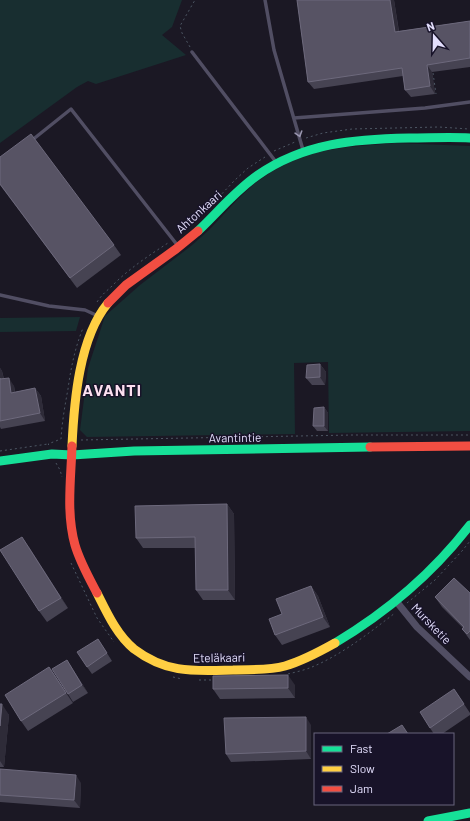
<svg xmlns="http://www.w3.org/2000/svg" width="470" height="821" font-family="Barlow,sans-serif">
	<rect width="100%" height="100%" fill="#1b1824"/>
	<!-- green -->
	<path fill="#182e30" d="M0 0H182L172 27 162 35 186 55 96 84 88 81 77 87 0 143Z
		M395 143 470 146V431L329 433 328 362 294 363 295 434 87 437 80 430 88 368 105 316 140 285 191 246 209 230 238 199 254 184 271 172 292 161 318 152 348 147Z
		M80 317 76 331 0 332V318Z"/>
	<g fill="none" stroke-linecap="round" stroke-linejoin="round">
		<!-- path -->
		<path stroke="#4c5663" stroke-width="1" stroke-dasharray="2 3" stroke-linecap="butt" d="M190 47 182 33 180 26 195 0
			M433 73 436 94
			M306 138 323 133 352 129 439 127 469 129
			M274 151 295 142
			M215 201 235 180 248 168 265 157
			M97 302C101 296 105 292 110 288 127 270 148 256 168 243
			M81 440 353 435H470
			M49 445 48 444 61 439C62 422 65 405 68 389 71 367 75 348 83 328
			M0 451 48 444
			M56 463 60 470 62 477
			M71 563 97 618 114 642
			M407 603 435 580 462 551 470 541
			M288 674C296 672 305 670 312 667 343 654 369 633 395 613
			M173 677 182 679
			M199 680H214"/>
		<!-- lane -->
		<path stroke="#514e63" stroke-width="3.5" d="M265 0 274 50 303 150
			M192 52 276 162
			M294 118 425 108 470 102
			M31 141 71 109 178 246
			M0 295 49 306 85 310 98 316"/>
		<!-- street -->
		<path stroke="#514e63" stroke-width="7" d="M396 601 417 627 470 677"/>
		<!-- fast -->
		<path stroke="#16e098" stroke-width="9" d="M198 231C218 212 235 191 258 175 304 143 355 139 409 138 429 138 450 137 470 138
			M0 461 52 454 72 455 134 451 370 447
			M335 643C387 612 433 573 470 525
			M428 821 470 813"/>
		<!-- slow -->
		<path stroke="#ffcf43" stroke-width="9" d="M72 446C74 402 79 338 108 303
			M97 593C107 613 117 635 134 649 167 674 195 671 233 670 250 669 268 671 285 666 302 661 319 652 335 643"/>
		<!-- jam -->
		<path stroke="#f24e42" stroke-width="9" d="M108 303 126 285 176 249 198 231
			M72 446C71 479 66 513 75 545 80 562 89 578 97 593
			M370 447 470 446"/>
	</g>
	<!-- wall -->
	<path fill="#464352" d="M297 0H394L399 31 470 21V67L432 72 435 94 411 97 405 90 403 76 314 89 308 82Z
		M0 157 114 245 121 255 77 288 0 185Z
		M320 364 326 372 325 385H312L306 378Z
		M0 368 2 371 4 379 14 386 15 392 35 388 41 396 45 421 1 429 0 427Z
		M324 407 328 413V431H317L313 426Z
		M227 504 234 514 235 600H203L196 590 195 548H143L136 538Z
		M29 547 68 608 47 622 39 611Z
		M311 586 318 596 330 627 282 645 275 635 282 614Z
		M470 593V640L462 629 463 628 442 607 435 597Z
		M98 639 112 661 92 674 87 667Z
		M67 660 88 693 73 702 68 694Z
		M49 667 73 703 28 731 21 721Z
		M295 685V698L220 699 213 689Z
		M454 689 470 713V715L442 734H434L430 728Z
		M0 704 9 715 4 767H0Z
		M311 725V759L231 762 226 754Z
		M0 769 81 783 80 808 0 802Z"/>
	<!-- shaded-wall -->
	<path fill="#2e2b38" d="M390 0H394L400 40 395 32Z
		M427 65 432 72 435 94 430 86Z
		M320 364 326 372 325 385 320 377Z
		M0 368 2 371 5 386 0 379Z
		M9 378 14 386 16 400 11 393Z
		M35 388 41 396 45 421 40 413Z
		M324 407 328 413V431L324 426Z
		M227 504 234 514 235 600 228 590Z
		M22 537 29 547 68 608 61 598Z
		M311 586 318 596 330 627 323 617Z
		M67 660 72 668 88 693 82 685Z
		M49 667 56 677 73 703 66 693Z
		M288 675 295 685V698L288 688Z
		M2 704 9 715 4 767 0 761V726Z
		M306 717 311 725V759L306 751Z
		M76 775 81 783 80 808 74 800Z"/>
	<!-- building -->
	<path fill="#575364" stroke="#6d697c" d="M297 0H390L395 32 470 21V58L427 65 430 86 405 90 402 68 308 82Z
		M31 134 114 245 70 278 0 184V157Z
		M320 364V377L306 378 307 365Z
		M0 378V379L9 378 11 393 35 388 40 413 0 421Z
		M324 407V426H313L314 408Z
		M227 504 228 590H196L195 537 136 538 135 506Z
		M22 537 61 598 39 611 0 550Z
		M454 578 470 593V631L467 634 462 629 464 627 435 597Z
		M311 586 323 617 275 635 269 619 282 614 276 599Z
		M98 639 107 653 87 667 77 652Z
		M67 660 82 685 68 694 52 669Z
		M49 667 66 693 21 721 5 695Z
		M288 675V688L213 689V676Z
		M454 689 464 704 430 728 420 712Z
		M0 704H2L0 726Z
		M306 717V751L226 754 224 718Z
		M402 725 408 734H387Z
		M0 769 76 775 74 800 0 795Z"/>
	<!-- one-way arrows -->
	<defs><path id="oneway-chevron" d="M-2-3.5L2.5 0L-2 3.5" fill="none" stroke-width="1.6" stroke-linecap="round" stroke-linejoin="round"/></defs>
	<use stroke="#9a96b0" href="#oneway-chevron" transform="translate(299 134) rotate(73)"/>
	<g text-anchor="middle" stroke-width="3" stroke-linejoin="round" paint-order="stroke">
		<!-- street labels -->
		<g font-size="12" fill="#e3defc" stroke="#181329">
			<text transform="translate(199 212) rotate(-42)" y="4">Ahtonkaari</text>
			<text transform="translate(235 438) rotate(-1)" y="4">Avantintie</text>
			<text transform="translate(431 624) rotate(46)" y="4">Mursketie</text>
			<text transform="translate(219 658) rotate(-1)" y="4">Eteläkaari</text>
		</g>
		<!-- district labels -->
		<g font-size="16" font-weight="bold" letter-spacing="1" fill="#fce0f0" stroke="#181329">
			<text x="112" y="396">AVANTI</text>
		</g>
	</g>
	<!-- legend -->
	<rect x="314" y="733" width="140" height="72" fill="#181329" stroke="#69647d"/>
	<rect x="322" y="746" width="20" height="6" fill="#16e098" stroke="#69647d"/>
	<text x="350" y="753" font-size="12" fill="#e3defc">Fast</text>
	<rect x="322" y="766" width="20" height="6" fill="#ffcf43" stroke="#69647d"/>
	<text x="350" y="773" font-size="12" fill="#e3defc">Slow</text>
	<rect x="322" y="786" width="20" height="6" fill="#f24e42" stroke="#69647d"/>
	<text x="350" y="793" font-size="12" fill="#e3defc">Jam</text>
	<!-- north arrow -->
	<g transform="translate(434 36) rotate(340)" stroke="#181329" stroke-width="3" paint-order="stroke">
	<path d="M0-3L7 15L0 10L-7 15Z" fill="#e3defc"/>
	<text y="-6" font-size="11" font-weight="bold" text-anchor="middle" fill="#e3defc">N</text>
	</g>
</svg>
